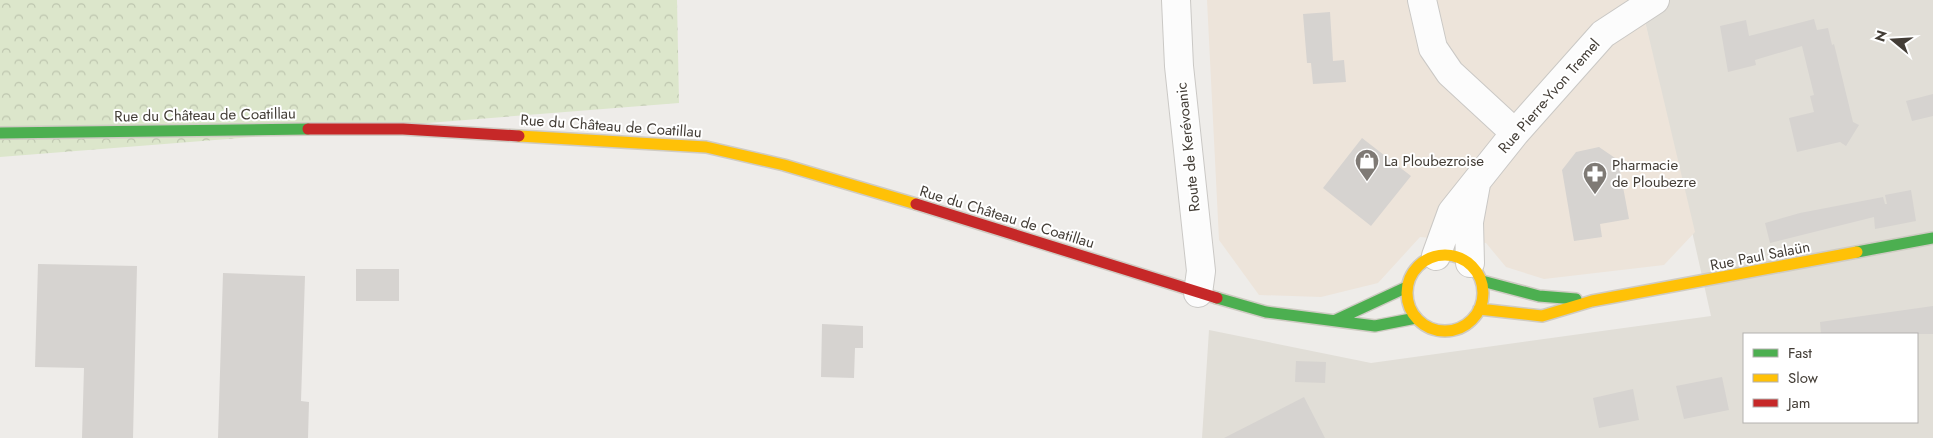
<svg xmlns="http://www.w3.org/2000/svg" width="1933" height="438" font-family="Jost,sans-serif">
	<defs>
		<pattern id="forest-crowns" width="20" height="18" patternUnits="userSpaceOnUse" patternTransform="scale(1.25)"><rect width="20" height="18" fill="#dce6cb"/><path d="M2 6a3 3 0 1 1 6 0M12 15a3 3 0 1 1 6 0" fill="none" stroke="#bec6af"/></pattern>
	</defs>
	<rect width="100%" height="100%" fill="#eeece9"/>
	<!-- residential -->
	<path fill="#e1ded7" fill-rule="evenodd" d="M1652 0H1933V438H1202L1209 330 1371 363 1711 316 1641 4ZM1744 334H1917V422H1744Z"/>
	<!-- commercial -->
	<path fill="#ede4da" d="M1207 0H1643L1641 4 1695 232 1664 265 1544 279 1506 267 1486 243 1420 237 1378 283 1321 297 1259 295 1219 240Z"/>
	<!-- forest -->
	<path fill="url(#forest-crowns)" d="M0 0H677L679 103 0 157Z"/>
	<!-- building -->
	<path fill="#d6d3d0" d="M1330 12 1333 61 1344 60 1346 82 1313 84 1311 63H1307L1303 14Z
		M1814 19 1817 30 1828 28 1832 45 1834 44 1853 122 1859 125 1846 146 1840 142 1797 152 1789 118 1814 112 1810 96 1814 95 1802 46 1755 60 1756 65 1728 72 1720 26 1746 20 1749 36Z
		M1933 94V116L1912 121 1906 101Z
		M1362 138 1411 176 1371 226 1323 188Z
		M1599 147 1618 160 1629 219 1600 224 1602 237 1574 241 1562 170 1576 152Z
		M1911 190 1916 221 1875 229 1874 217 1770 243 1765 223 1800 213 1883 197 1885 204H1887L1885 195Z
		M38 264 137 266 133 438H82L84 368 35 367Z
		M356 269H399V301H356Z
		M223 273 305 276 301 401 309 402 308 438H218Z
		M1933 306V334H1821L1820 322Z
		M822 324 863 326V348H855L854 378 821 377Z
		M1296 361 1326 362 1325 383 1295 382Z
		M1722 377 1729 410 1684 419 1676 386Z
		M1633 389 1639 420 1599 428 1593 398Z
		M1304 397 1325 438H1224Z"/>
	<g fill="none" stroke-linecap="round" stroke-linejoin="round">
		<defs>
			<path id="street" d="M1176 0 1179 66 1201 271 1198 293
				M1422 0 1433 48 1450 73 1515 133
				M1436 256 1452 212 1515 133 1603 34 1655 0
				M1470 263 1469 222 1476 184"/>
			<path id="fast" d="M0 133 308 129
				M1857 252 1933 238
				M1482 281 1539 296 1576 299
				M1217 298 1266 312 1375 326 1416 318
				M1336 320 1407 287"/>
			<path id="slow" d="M519 136 706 147 784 165 916 204
				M1407 293a38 38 0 1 1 76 0a38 38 0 1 1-76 0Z
				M1479 309 1542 316 1592 301 1857 252"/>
			<path id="jam" d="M308 129H403L519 136
				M916 204 1217 298"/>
		</defs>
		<!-- street casing -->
		<use href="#street" stroke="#cac8c5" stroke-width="30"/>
		<!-- fast casing -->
		<use href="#fast" stroke="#cfcbc3" stroke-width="14"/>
		<!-- slow casing -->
		<use href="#slow" stroke="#cfcbc3" stroke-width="14"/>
		<!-- jam casing -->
		<use href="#jam" stroke="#cfcbc3" stroke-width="14"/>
		<!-- street -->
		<use href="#street" stroke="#fcfcfc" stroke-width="28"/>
		<!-- fast -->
		<use href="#fast" stroke="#4caf50" stroke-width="11"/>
		<!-- slow -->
		<use href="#slow" stroke="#ffc107" stroke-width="11"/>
		<!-- jam -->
		<use href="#jam" stroke="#c62828" stroke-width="11"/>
	</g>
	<!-- icons -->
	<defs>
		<symbol id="shop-pin" viewBox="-11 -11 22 30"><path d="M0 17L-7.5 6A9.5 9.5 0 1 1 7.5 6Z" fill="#7f7a75" stroke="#fff"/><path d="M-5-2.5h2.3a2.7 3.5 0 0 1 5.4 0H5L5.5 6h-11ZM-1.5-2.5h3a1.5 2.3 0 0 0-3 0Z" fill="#fff"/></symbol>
		<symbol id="pharmacy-pin" viewBox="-11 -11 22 30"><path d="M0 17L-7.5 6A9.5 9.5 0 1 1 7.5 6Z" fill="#7f7a75" stroke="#fff"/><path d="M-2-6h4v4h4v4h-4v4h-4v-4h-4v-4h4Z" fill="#fff"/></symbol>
	</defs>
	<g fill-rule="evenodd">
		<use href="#shop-pin" x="1353" y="147" width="28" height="38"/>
		<use href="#pharmacy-pin" x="1581" y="160" width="28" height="38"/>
	</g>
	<g text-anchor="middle" stroke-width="4" stroke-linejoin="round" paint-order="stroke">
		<!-- street labels -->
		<g font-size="15" fill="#433d36" stroke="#fff">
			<text transform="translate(1549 96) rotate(-49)" y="5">Rue Pierre-Yvon Tremel</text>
			<text transform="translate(205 115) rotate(-1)" y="5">Rue du Château de Coatillau</text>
			<text transform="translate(611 126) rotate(4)" y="5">Rue du Château de Coatillau</text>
			<text transform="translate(1188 147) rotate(-96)" y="5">Route de Kerévoanic</text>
			<text transform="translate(1007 217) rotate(17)" y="5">Rue du Château de Coatillau</text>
			<text transform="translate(1760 256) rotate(-11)" y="5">Rue Paul Salaün</text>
		</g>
		<!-- poi labels -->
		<g font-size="15" fill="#433d36" stroke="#fff" text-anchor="start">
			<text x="1384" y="166">La Ploubezroise</text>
			<text x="1612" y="170">Pharmacie<tspan x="1612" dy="17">de Ploubezre</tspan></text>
		</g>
	</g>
	<!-- legend -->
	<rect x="1743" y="333" width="175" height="90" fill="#ffffff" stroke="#b4b1af"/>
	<rect x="1753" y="349" width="25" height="8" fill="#4caf50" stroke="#b4b1af"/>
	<text x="1788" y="358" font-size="15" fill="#433d36">Fast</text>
	<rect x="1753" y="374" width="25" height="8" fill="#ffc107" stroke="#b4b1af"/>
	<text x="1788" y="383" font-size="15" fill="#433d36">Slow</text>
	<rect x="1753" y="399" width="25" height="8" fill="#c62828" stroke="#b4b1af"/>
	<text x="1788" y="408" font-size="15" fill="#433d36">Jam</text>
	<!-- north arrow -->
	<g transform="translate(1893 40) rotate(288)" stroke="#ffffff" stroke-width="4" paint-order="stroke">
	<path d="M0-4L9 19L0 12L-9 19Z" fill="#433d36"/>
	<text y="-8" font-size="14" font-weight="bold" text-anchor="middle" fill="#433d36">N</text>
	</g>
</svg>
